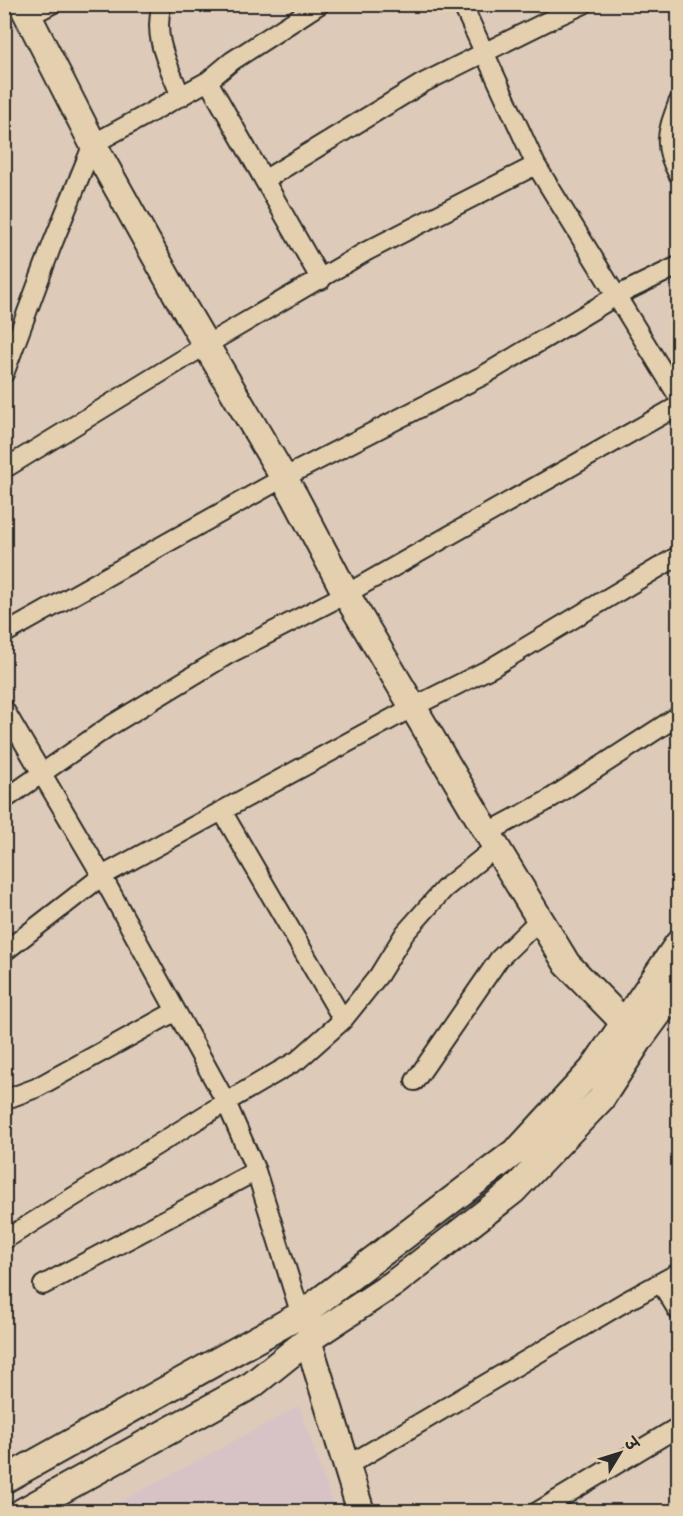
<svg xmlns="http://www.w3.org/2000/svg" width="683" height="1516" font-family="Itim,'Playpen Sans Deva',sans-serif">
	<rect width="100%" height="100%" fill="#decab9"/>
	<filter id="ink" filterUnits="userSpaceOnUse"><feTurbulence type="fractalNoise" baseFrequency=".0167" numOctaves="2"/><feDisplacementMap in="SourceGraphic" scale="12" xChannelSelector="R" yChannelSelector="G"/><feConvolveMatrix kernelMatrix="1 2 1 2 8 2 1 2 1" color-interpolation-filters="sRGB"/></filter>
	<g filter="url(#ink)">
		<!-- built -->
		<path fill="#d7c3c6" d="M299 1406 335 1511H103Z"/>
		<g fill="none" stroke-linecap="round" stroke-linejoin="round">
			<defs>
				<path id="street" d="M162 4C152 39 169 65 181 97
					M462 4 536 165 678 396
					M562 14 584 4
					M29 16 52 4
					M208 81 232 61 320 4
					M678 103C667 133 662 145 678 174
					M264 180 423 83 562 14 558 4
					M4 374 52 245 93 144 208 81 321 280
					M4 469 206 345 367 251 536 165
					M4 634 283 478 484 375 616 296 678 266
					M4 709 102 876 226 1102 256 1171 304 1325
					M4 800 108 727 227 655 346 594 678 406
					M222 811 343 1020
					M487 833 545 802 678 716
					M4 952 102 876 415 706 491 668 678 556
					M415 1081 499 959 540 919
					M4 1100 36 1088 176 1011
					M4 1240 226 1102 298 1060 343 1020 379 975 405 933 444 889 496 847
					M661 1283 678 1311
					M43 1285 256 1171
					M345 1467 623 1303 678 1273
					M537 1512 678 1427"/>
				<path id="secondary" d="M22 4 93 144 179 299 295 497 346 594 496 847 567 964 640 1039
					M308 1340 361 1512
					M4 1480 302 1314 520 1148 592 1070 678 944
					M22 1512 252 1385 308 1340 393 1284 513 1191 601 1099 640 1039 678 987"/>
			</defs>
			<!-- street casing -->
			<use href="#street" stroke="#2b2b2b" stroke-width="22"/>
			<!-- secondary casing -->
			<use href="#secondary" stroke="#2b2b2b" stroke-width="30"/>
			<!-- street -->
			<use href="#street" stroke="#e4d0ae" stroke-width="18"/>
			<!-- secondary -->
			<use href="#secondary" stroke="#e4d0ae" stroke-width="26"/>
		</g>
	</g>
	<!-- margin -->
	<rect width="683" height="1516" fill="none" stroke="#e4d0ae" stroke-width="24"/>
	<rect x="12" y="12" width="659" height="1492" fill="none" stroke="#2b2b2b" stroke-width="2" filter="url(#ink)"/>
	<!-- north arrow -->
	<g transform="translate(620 1453) rotate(52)" stroke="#e4d0ae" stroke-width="4.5" paint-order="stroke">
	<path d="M0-4.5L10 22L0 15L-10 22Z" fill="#2b2b2b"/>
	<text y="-9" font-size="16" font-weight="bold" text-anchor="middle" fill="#2b2b2b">उ</text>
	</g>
</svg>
